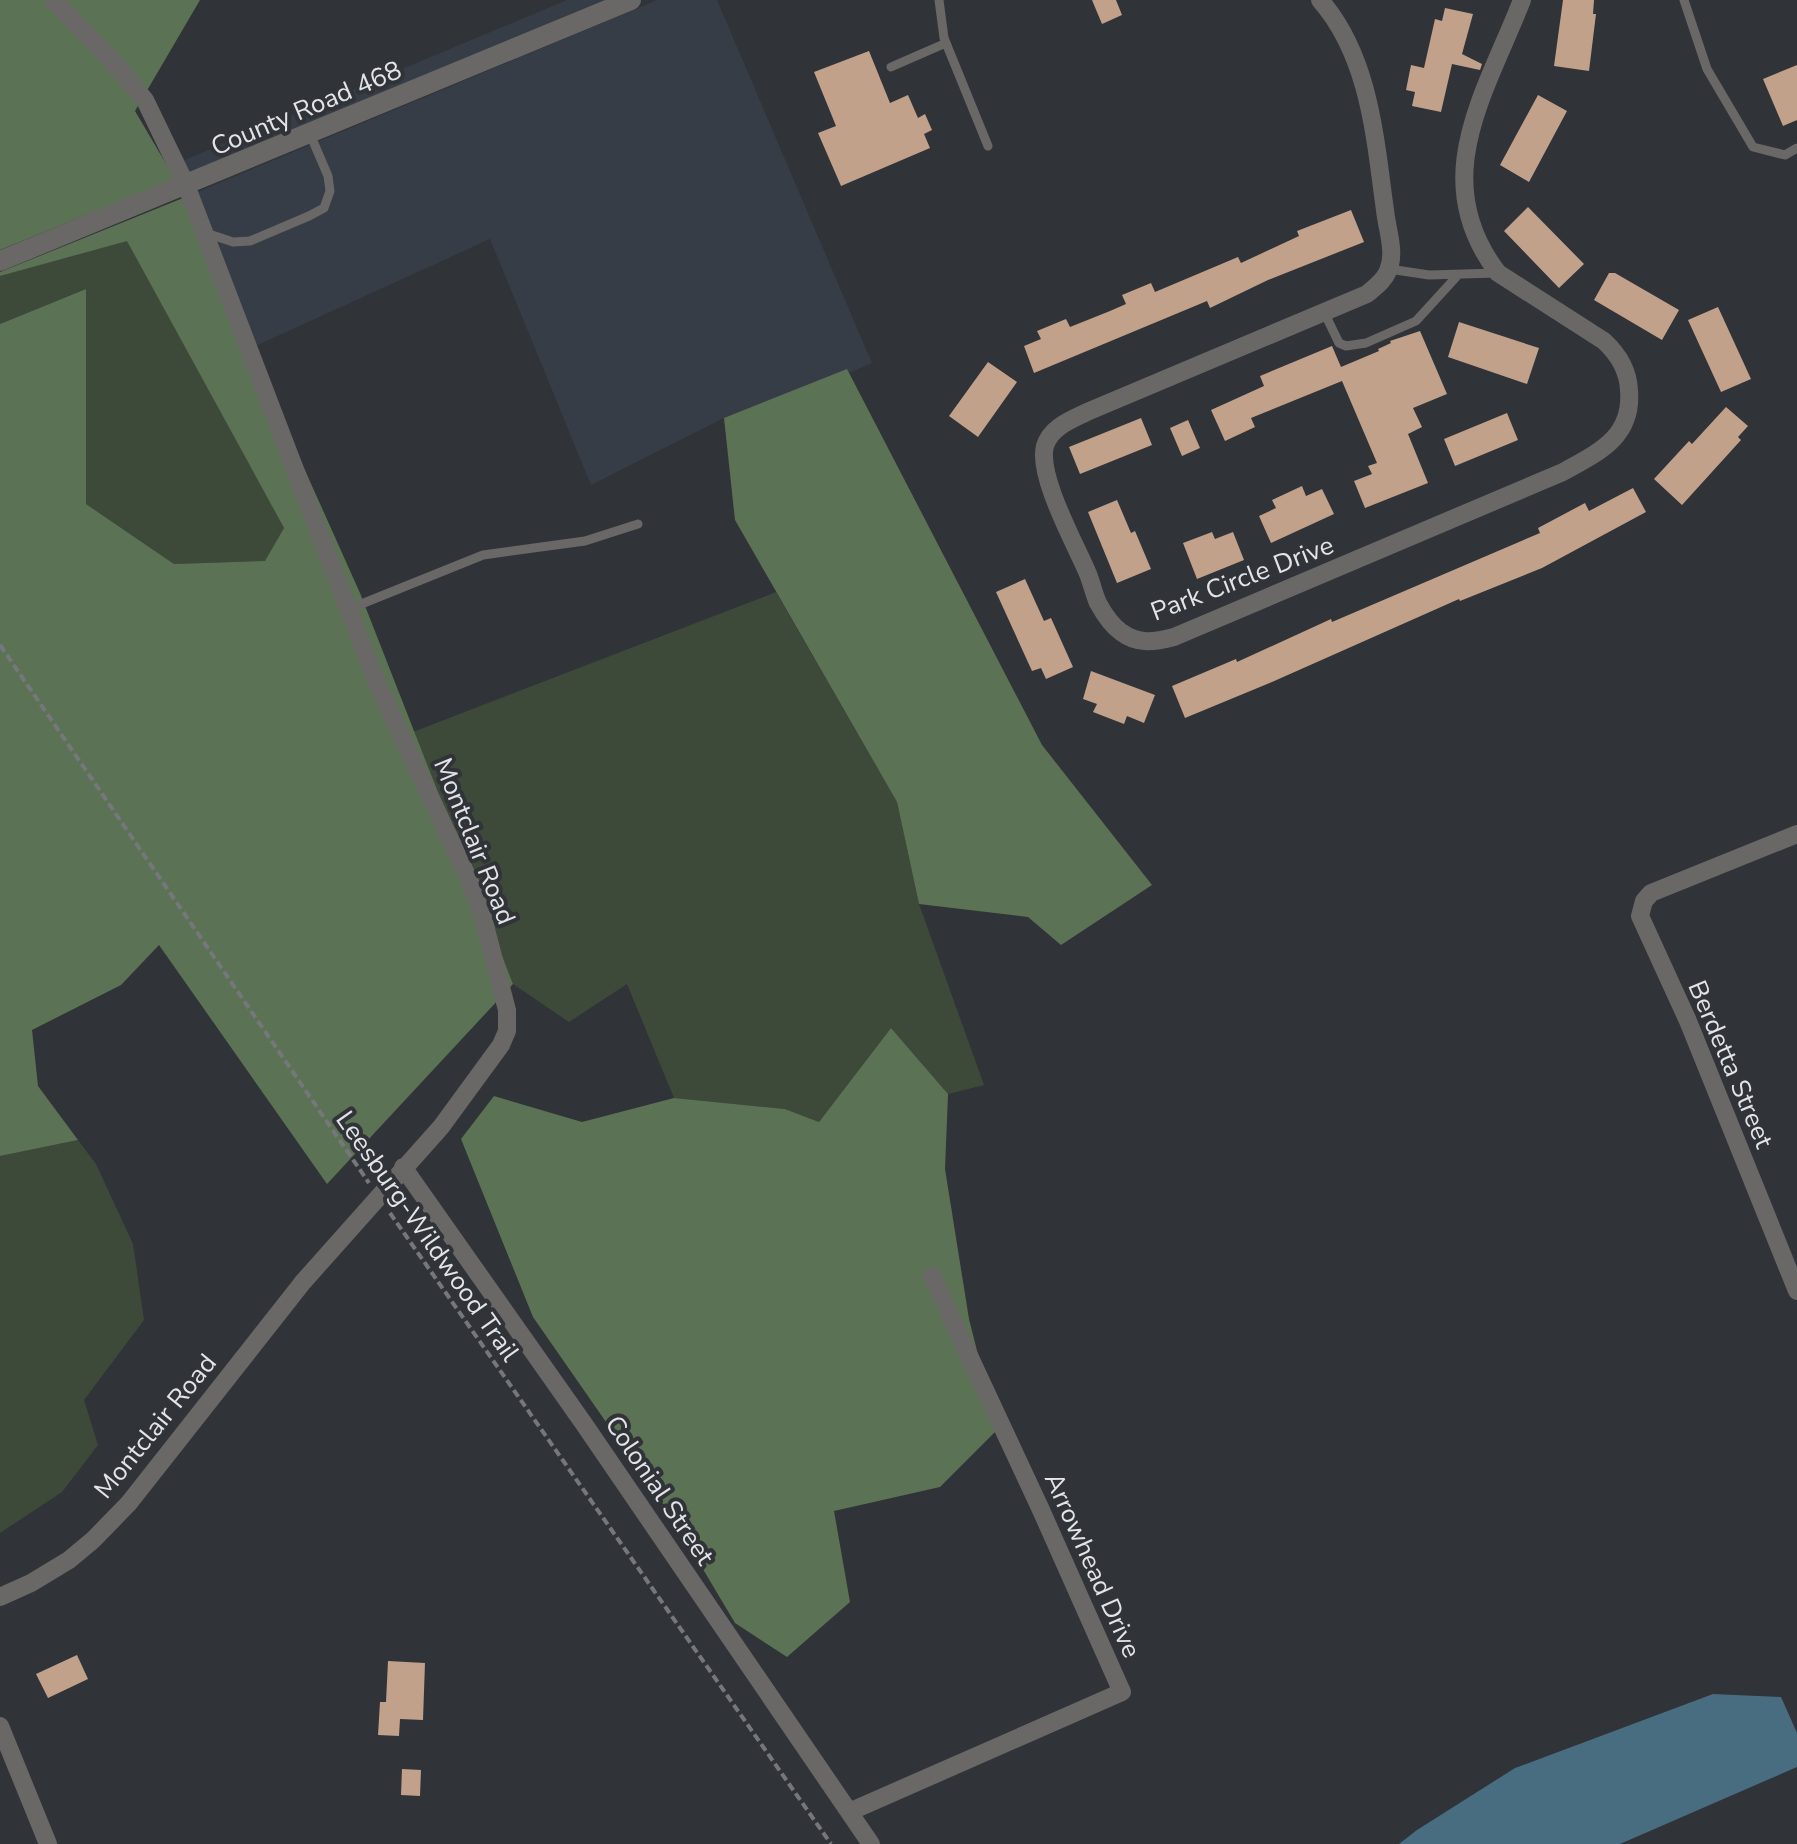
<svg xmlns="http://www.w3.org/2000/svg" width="1797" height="1844" font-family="'Nunito Sans',sans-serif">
	<rect width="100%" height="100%" fill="#303338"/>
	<!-- built -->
	<path fill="#363d46" d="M567 0H604L175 179 170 166Z
		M657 0H717L872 363 849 373 848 370 724 418 591 485 490 239 251 348 183 198Z"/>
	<!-- green -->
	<path fill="#3e4a39" d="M127 240 284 528 266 561 174 564 86 504V289L0 324V276Z
		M776 592 897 802 919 904 984 1085 948 1094 891 1028 819 1122 785 1109 674 1098 627 984 569 1022 513 984 413 732Z
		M78 1140 96 1164 133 1244 144 1320 84 1400 98 1445 62 1492 0 1533V1156Z"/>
	<!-- forest -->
	<path fill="#5c7254" d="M0 0H200L135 111 175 179 0 250Z
		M183 198 360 593 513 984 327 1184 159 945 121 985 32 1030 38 1086 78 1140 0 1156V324L86 289V504L174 564 265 561 284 528 127 241 0 276V272Z
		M847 369 1042 745 1152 885 1061 945 1028 917 919 904 897 802 735 520 724 418Z
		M891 1028 948 1094 945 1169 969 1319 997 1430 940 1487 834 1511 850 1602 787 1657 735 1623 672 1517 533 1317 461 1139 494 1096 582 1122 674 1098 785 1109 819 1122Z"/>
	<!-- water -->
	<path fill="#486d80" d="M1713 1694 1781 1697 1797 1733V1767L1620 1844H1399L1417 1830 1515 1768Z"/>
	<!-- building -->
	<path fill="#c2a18a" d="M1092 0H1116L1122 15 1102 24Z
		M1563 0H1594L1593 14H1596L1589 71 1554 66Z
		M1445 8 1473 14 1462 54 1482 64 1480 70 1452 64 1441 112 1412 106 1415 92 1406 90 1411 65 1424 68 1435 19 1442 21Z
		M869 51 890 103 908 95 918 118 925 114 932 130 924 134 930 148 841 186 818 133 836 126 814 72Z
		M1797 65V120L1783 126 1763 79Z
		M1538 95 1567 111 1529 182 1500 165Z
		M1528 207 1584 264 1559 288 1504 231Z
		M1351 210 1364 242 1268 280 1210 308 1207 301 1034 373 1024 346 1041 339 1037 331 1066 319 1070 327 1110 311 1126 304 1122 295 1151 283 1155 292 1238 257 1241 263 1299 236 1297 231Z
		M1609 273H1615L1679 310 1662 340 1594 300Z
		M1718 307 1751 379 1721 392 1688 320Z
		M1459 322 1539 348 1527 384 1448 357Z
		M1420 331 1447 394 1413 408 1422 427 1408 434 1428 483 1365 508 1354 481 1372 474 1368 466 1377 463 1342 381 1251 418 1255 427 1225 441 1211 410 1264 386 1260 376 1332 346 1341 367 1379 351 1378 349 1391 343 1390 341Z
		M988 362 1017 382 978 437 949 416Z
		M1726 407 1748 426 1738 437 1741 440 1682 505 1654 479 1689 441 1692 444Z
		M1507 413 1518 440 1455 466 1444 439Z
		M1141 418 1152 445 1080 474 1069 447Z
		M1188 420 1200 448 1182 456 1170 428Z
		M1302 486 1306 496 1322 489 1334 514 1271 543 1259 516 1276 508 1272 500Z
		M1633 488 1646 512 1542 568 1460 601 1459 599 1272 682 1185 718 1172 686 1236 659 1237 662 1331 619 1332 622 1540 533 1538 528 1585 503 1589 511Z
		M1117 500 1131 533 1135 531 1151 569 1117 583 1088 512Z
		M1212 532 1215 539 1233 532 1244 560 1197 579 1183 543Z
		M1025 579 1044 621 1051 618 1073 667 1046 679 1041 668 1032 671 996 592Z
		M1091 671 1155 695 1144 723 1127 716 1124 724 1093 712 1097 704 1083 699Z
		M77 1655 88 1679 48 1698 36 1674Z
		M388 1661 425 1663 423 1720 400 1719 399 1736 378 1735 380 1702H386Z
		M402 1769 421 1770 420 1796 401 1795Z"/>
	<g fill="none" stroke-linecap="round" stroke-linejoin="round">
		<!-- path -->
		<path stroke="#75777c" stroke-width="4" stroke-dasharray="8 4" stroke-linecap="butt" d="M0 645 369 1183
			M390 1213 831 1844"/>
		<!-- service -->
		<path stroke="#6a6767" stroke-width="9" d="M939 0 944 38 988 146
			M1684 0 1707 69 1753 147 1785 155 1797 148
			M891 67 946 43
			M206 233 233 242 250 241 309 216 324 208 330 191 328 176 310 134
			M1389 269 1429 275 1497 273
			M1324 312 1339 343 1346 346 1366 343 1416 321 1458 275
			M349 609 483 555 585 541 638 524"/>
		<!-- minor -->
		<path stroke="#6a6767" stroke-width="18" d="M1320 0C1370 57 1375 139 1385 210 1387 230 1396 252 1388 271 1384 281 1375 287 1367 294L1087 412C1071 420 1051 427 1045 446 1037 476 1076 545 1088 574 1092 584 1094 594 1098 603 1104 614 1111 625 1121 632 1138 645 1155 642 1174 637L1563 472C1599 452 1633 437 1629 390 1628 370 1618 354 1604 341L1498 273C1426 179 1486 93 1522 0
			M1797 834 1651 893 1644 901 1640 916 1688 1021 1797 1291
			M403 1167 584 1424 871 1844
			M0 1597 31 1583 69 1560 93 1540 129 1503 303 1282 441 1127 501 1045 507 1031V1010L482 914 471 884 376 681 186 185 145 100 114 63 53 0
			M0 1726 48 1844
			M849 1812 1122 1692 1041 1510 932 1276"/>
		<!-- tertiary -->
		<path stroke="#6a6767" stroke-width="20" d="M0 261 631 0"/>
	</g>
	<g text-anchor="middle" stroke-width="8" stroke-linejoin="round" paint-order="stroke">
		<!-- street labels -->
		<g font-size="26" fill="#e2e4e7" stroke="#303338">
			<text transform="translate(306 108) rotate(-23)" y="9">County Road 468</text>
			<text transform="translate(1242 578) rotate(-21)" y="9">Park Circle Drive</text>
			<text transform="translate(475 841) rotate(68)" y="9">Montclair Road</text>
			<text transform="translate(1731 1064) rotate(67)" y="9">Berdetta Street</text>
			<text transform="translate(428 1236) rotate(55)" y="9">Leesburg-Wildwood Trail</text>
			<text transform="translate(155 1426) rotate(-51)" y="9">Montclair Road</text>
			<text transform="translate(660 1490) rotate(56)" y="9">Colonial Street</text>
			<text transform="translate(1093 1565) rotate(66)" y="9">Arrowhead Drive</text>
		</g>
	</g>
</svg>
